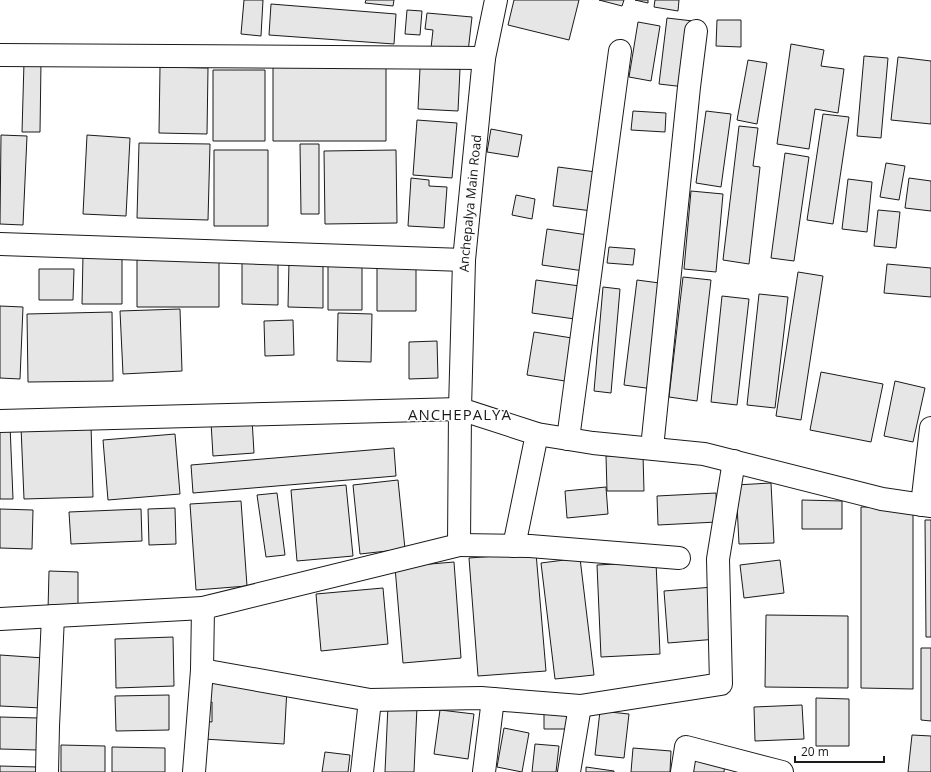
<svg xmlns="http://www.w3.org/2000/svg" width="931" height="772" font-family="'Open Sans',sans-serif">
	<rect width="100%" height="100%" fill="#fff"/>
	<!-- building -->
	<path fill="#e6e6e6" stroke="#1a1a1a" d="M244 0H263L261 36 241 34Z
		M366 0H394L393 6 365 3Z
		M514 0H579L569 40 508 25Z
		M599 0H624L622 6Z
		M635 0H648V3Z
		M655 0H679L678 11 654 7Z
		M271 4 396 14 394 44 269 35Z
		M407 10 422 11 420 35 405 34Z
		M427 13 472 17 468 52 431 48 433 30 425 29Z
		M667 18 693 21 685 87 659 84Z
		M717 20H741V47L716 46Z
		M638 22 660 26 651 81 629 77Z
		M791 44 824 50 821 66 844 69 838 113 815 109 809 149 777 144Z
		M864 56 888 58 881 138 857 136Z
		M898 57 931 61V124L891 120Z
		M748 60 767 63 757 124 737 120Z
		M24 62H41L40 132H22Z
		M273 66 386 67V141H273Z
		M160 67 208 68 207 134 159 133Z
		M420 68 460 69 458 111 418 109Z
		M213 70H265V141H213Z
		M633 111 666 113 665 132 631 130Z
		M706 111 731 114 721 187 696 183Z
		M823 114 849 117 833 224 807 220Z
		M417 120 457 123 452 178 413 175Z
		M739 126 758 128 753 166 760 167 749 264 723 260Z
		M491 129 522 135 518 157 487 152Z
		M1 135 27 136 23 225 0 224Z
		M87 135 130 138 126 216 83 214Z
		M139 143 210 144 208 220 137 218Z
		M300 144H319V214H301Z
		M214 150H268V226H214Z
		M396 150 397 223 325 224 324 151Z
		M785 153 809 157 794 261 771 258Z
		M886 163 905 166 899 200 880 197Z
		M558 167 596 172 592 211 553 206Z
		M411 178 429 180V186L447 187 444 228 408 226Z
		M909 178 931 181V211L905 208Z
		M848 179 872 182 867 232 842 229Z
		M691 191 723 194 716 272 684 269Z
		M516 195 535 199 532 219 512 215Z
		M878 210 900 212 896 248 874 246Z
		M547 229 588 235 584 271 542 265Z
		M609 247 635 249 633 265 607 263Z
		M83 255H122V304H82Z
		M137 257H219V307H137Z
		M242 259H278V305L242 304Z
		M289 261H323V308L288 307Z
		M362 261V310H328V262Z
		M377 263H416V311H377Z
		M887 264 931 268V297L884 293Z
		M39 269H74L73 300H39Z
		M798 272 823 276 801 420 776 416Z
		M683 277 711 280 697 401 669 397Z
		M536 280 587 287 582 320 532 313Z
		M637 280 667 284 653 389 624 385Z
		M603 287 620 289 611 393 594 391Z
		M759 294 788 297 775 408 747 405Z
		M722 296 749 299 737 405 711 402Z
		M0 306 23 307 20 379 0 378Z
		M180 309 182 371 123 374 120 311Z
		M112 312 113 381 28 382 27 314Z
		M338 313 372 314 371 362 337 361Z
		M293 320 294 355 265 356 264 321Z
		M534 332 572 338 565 381 527 375Z
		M437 341 438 378 409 379V342Z
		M821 372 883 384 871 442 810 430Z
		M895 381 925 388 913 442 884 436Z
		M252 419 254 453 213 456 211 422Z
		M0 425H10L13 499H0Z
		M91 425 93 497 24 499 21 427Z
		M175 434 180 494 108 500 103 440Z
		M394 448 396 476 193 493 191 465Z
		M643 455 644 491H607L606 456Z
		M398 480 405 549 360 554 353 485Z
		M771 483 774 543 739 544 736 485Z
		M346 485 353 556 297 561 291 490Z
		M606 487 608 514 567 518 565 491Z
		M277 493 285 555 266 557 257 495Z
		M716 493 717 522 658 525 657 496Z
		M802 500 842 501V529H802Z
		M241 501 247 586 196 590 190 504Z
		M861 507H913V689L861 688Z
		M175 508 176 544 149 545 148 509Z
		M0 509 33 510 32 549 0 548Z
		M141 509 142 541 71 544 69 512Z
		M925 520H931V637H926Z
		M536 553 546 671 478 676 469 558Z
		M580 558 594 675 555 679 541 563Z
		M780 560 784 593 744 598 740 565Z
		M454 562 461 658 403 663 395 567Z
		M656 562 660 654 601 657 597 565Z
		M49 571 78 572V611L48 610Z
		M713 587 717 639 668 643 664 591Z
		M383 588 388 644 321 651 316 594Z
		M766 615 848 616V688L765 687Z
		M173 637 174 686 116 688 115 639Z
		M921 648H931V721L921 720Z
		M0 655 44 658 42 708 0 706Z
		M207 682 287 688 284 744 204 739 205 721 212 722V702H206Z
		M169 695V730L116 731 115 696Z
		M816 698 849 699V746H816Z
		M388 705 417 707 414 772H385Z
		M802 705 804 739 755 741 754 707Z
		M440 710 474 714 468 759 434 754Z
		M600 711 629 714 624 758 595 755Z
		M544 712H568L567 729H544Z
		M0 717 39 718 38 750 0 749Z
		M504 728 529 733 522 772 497 767Z
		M912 735 931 736V772H908Z
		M535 744 559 746 556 772H532Z
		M61 745 105 746V772H61Z
		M112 747 165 748V772H112Z
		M633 748 671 751 670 772H631Z
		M325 752 350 755 348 772H322Z
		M689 759 725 763 724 772H687Z
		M0 766 37 767V772H0Z
		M586 767 614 771V772H586Z"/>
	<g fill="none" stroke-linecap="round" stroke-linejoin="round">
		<defs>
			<g id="minor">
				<path d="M0 55 484 58"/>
				<path d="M0 244 464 260"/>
				<path d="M0 421 460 409 537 434 593 443 704 454 882 499 931 506"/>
				<path d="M568 439 620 51"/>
				<path d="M652 448 689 87 696 31"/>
				<path d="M922 505 931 428"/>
				<path d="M459 545 530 546 679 558"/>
				<path d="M514 546 537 434"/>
				<path d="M0 619 203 608"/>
				<path d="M202 670 370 700 481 698 580 706 721 684 718 559 734 461"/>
				<path d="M47 772 48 726 53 616"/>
				<path id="s1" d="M194 772 202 670 203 608 459 545 460 409 464 260 484 58 496 0"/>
				<path d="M362 772 370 700"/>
				<path d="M484 772 493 699"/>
				<path d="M569 772 580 706"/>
				<path d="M682 772 686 747 782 772"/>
			</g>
		</defs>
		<!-- minor casing -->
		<use href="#minor" stroke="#1a1a1a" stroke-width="24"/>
		<!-- minor -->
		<use href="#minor" stroke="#fff" stroke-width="22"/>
	</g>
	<g text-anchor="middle" stroke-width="3" stroke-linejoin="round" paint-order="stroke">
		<!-- street labels -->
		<g font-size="13" fill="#1a1a1a" stroke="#fff">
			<text dy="5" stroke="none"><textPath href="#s1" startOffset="770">Anchepalya Main Road</textPath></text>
		</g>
		<!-- quarter labels -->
		<g font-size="15" letter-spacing="1" fill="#1a1a1a" stroke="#fff">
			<text x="460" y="420">ANCHEPALYA</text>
		</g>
	</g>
	<!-- scale -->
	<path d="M795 756v6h89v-6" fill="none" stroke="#1a1a1a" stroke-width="2"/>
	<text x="801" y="756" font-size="12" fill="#1a1a1a" stroke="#ffffff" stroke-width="3" paint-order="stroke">20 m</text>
</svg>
